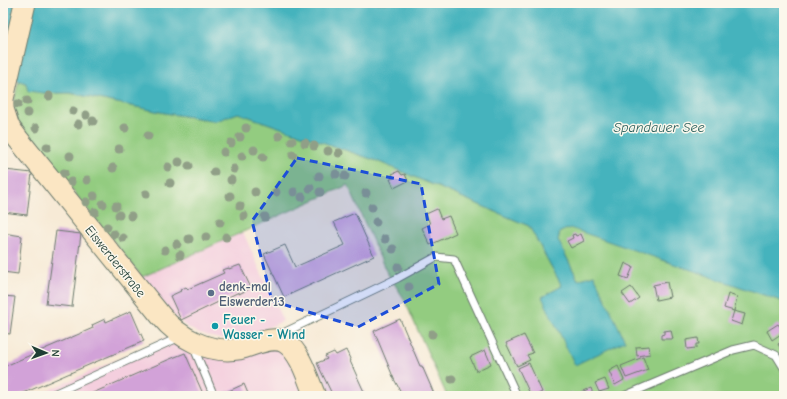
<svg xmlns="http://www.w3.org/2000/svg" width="787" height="399" font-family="'Comic Neue',sans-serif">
	<rect width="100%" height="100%" fill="#fbf7ec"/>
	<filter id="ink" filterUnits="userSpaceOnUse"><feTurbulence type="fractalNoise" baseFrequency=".025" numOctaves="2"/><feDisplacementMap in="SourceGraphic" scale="8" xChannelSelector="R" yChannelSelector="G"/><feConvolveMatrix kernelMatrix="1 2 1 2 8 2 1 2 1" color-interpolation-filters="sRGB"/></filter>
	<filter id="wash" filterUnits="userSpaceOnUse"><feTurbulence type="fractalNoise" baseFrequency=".012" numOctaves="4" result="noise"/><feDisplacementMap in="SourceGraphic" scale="16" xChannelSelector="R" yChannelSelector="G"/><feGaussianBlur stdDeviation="0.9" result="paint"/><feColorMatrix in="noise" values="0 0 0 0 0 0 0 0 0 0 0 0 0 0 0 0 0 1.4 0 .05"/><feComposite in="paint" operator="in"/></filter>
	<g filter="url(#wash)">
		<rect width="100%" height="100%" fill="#f7ead6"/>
		<!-- built -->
		<path fill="#f4cfde" d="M243 232 283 321 255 333 237 339H220L200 334 187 327 172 314 142 277Z
			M168 337 284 349 307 396H35Z"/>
		<!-- green -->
		<path fill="#93cc80" stroke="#59845a" d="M19 80 43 93H70L165 113 215 121 238 113 377 161 529 226 562 286 542 297 594 275 578 280 558 240 560 232 570 227 784 302V396H447L403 297 386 271 348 185 142 277 17 121C11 107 15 95 19 80Z"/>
		<!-- water -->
		<path fill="#44b3bd" stroke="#327878" d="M3 3H772L784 7V302L570 228 560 232 558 240 578 280 594 275 625 341 575 365 542 297 562 286 529 226 377 161 238 113 216 121 165 113 70 93H43L28 91 26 83 3 76Z"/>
		<g id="blocks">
			<!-- building -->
			<path fill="#d2a2d8" d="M5 170 32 173 27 215 3 212V184Z
				M399 171 402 175 405 174 408 181 394 188 390 179 394 178 392 174Z
				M437 209 441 219 449 216 456 233 430 245 422 228 430 224 426 214Z
				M355 213 374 256 284 297 264 254 285 245 295 267 345 245 334 222Z
				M56 231 81 234 72 307 46 304Z
				M3 233 22 236 18 274 3 272Z
				M575 234 576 236 581 234 584 241 571 248 567 241 573 238 572 235Z
				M625 263 633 267 628 279 620 276Z
				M240 265 251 288 239 294V292L181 320 170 296 181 291 180 290 186 287 188 289 224 273 222 270 229 268V269Z
				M667 282 670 297 656 300 653 285Z
				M631 287 639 298 630 304 622 293Z
				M728 294 737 297 734 311 724 308Z
				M3 296 15 297 10 334 3 333Z
				M131 311 144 341 17 396H3V367L93 328 92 325 105 319 106 322Z
				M734 311 745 314 742 325 731 321Z
				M400 319 420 366H422L435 396H403L394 379 374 331Z
				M778 324 784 332 772 340 767 331Z
				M671 330 673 339H661V335L664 334V331Z
				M524 335 533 353 527 355 530 360 517 366 506 343Z
				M698 338 699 344H696V348L687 349 686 340Z
				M784 341V355L778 344Z
				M649 346 650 354 637 356 636 347Z
				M346 350 351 361H350L366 396H333L317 363 327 359 325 356 334 352 336 355Z
				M485 350 491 364 476 371 470 357Z
				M185 353 204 396H86L170 359Z
				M643 357 648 370 626 378 621 366Z
				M529 363 542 392 538 394 539 396H531L518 368Z
				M618 366 624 380 615 385 609 371Z
				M605 379 609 389 599 392 595 383Z
				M244 384 249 396H221L220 395Z
				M591 388 594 396H583L581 392Z
				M572 392 573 396H561Z"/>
		</g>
	</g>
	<g filter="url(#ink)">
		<use href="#blocks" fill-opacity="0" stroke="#6b7a6d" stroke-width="1"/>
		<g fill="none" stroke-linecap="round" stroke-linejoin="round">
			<defs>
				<path id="lane" d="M279 335 398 278 436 257 454 259 517 396
					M193 346 214 396
					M49 396 180 337
					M624 396 733 350 754 345 776 355 784 368"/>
				<path id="secondary" d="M3 107V99L25 3
					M3 109 9 127 18 139 161 316C179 338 209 354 239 349 253 346 273 334 286 343 301 353 308 380 315 396"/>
			</defs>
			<!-- lane casing -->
			<use href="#lane" stroke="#6b7a6d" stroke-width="9"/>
			<!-- secondary casing -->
			<use href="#secondary" stroke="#6b7a6d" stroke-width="23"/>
			<!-- lane -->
			<use href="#lane" stroke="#fff" stroke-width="7"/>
			<!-- secondary -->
			<use href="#secondary" stroke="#fbe6c3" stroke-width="21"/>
		</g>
		<!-- trees -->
		<g fill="#909f87">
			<circle cx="49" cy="96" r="4.5"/>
			<circle cx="27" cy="101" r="4.5"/>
			<circle cx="18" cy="104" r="4.5"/>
			<circle cx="73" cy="111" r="4.5"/>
			<circle cx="28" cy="113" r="4.5"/>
			<circle cx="86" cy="115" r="4.5"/>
			<circle cx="93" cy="121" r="4.5"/>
			<circle cx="78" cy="124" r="4.5"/>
			<circle cx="36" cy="128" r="4.5"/>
			<circle cx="125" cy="128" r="4.5"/>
			<circle cx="246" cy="128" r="4.5"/>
			<circle cx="148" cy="136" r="4.5"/>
			<circle cx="279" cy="136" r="4.5"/>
			<circle cx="240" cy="137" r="4.5"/>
			<circle cx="292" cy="141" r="4.5"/>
			<circle cx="231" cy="143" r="4.5"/>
			<circle cx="305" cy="143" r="4.5"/>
			<circle cx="314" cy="146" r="4.5"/>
			<circle cx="47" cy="147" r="4.5"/>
			<circle cx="119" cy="149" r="4.5"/>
			<circle cx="254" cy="150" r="4.5"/>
			<circle cx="328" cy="151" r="4.5"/>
			<circle cx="224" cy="152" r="4.5"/>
			<circle cx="339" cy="153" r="4.5"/>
			<circle cx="293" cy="155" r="4.5"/>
			<circle cx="70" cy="156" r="4.5"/>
			<circle cx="242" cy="156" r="4.5"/>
			<circle cx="263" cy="157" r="4.5"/>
			<circle cx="179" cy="162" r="4.5"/>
			<circle cx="189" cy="166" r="4.5"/>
			<circle cx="168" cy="167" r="4.5"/>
			<circle cx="113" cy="168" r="4.5"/>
			<circle cx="234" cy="169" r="4.5"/>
			<circle cx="214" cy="172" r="4.5"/>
			<circle cx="64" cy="173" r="4.5"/>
			<circle cx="336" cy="174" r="4.5"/>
			<circle cx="319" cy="176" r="4.5"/>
			<circle cx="345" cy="176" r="4.5"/>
			<circle cx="87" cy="180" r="4.5"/>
			<circle cx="231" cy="180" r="4.5"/>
			<circle cx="71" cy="182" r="4.5"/>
			<circle cx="170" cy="183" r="4.5"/>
			<circle cx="310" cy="188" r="4.5"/>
			<circle cx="255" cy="192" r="4.5"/>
			<circle cx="276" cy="192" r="4.5"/>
			<circle cx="294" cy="192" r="4.5"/>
			<circle cx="320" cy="192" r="4.5"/>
			<circle cx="366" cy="193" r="4.5"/>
			<circle cx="146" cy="194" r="4.5"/>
			<circle cx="94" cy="196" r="4.5"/>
			<circle cx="230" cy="196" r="4.5"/>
			<circle cx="302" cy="197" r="4.5"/>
			<circle cx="86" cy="202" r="4.5"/>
			<circle cx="103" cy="204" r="4.5"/>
			<circle cx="116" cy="206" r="4.5"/>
			<circle cx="240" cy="206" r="4.5"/>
			<circle cx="372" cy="207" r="4.5"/>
			<circle cx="95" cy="212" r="4.5"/>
			<circle cx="119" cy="215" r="4.5"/>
			<circle cx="131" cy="216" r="4.5"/>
			<circle cx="244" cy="216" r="4.5"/>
			<circle cx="265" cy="217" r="4.5"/>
			<circle cx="220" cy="222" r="4.5"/>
			<circle cx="376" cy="222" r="4.5"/>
			<circle cx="107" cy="227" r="4.5"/>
			<circle cx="114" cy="234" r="4.5"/>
			<circle cx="206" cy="237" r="4.5"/>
			<circle cx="226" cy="237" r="4.5"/>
			<circle cx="123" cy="238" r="4.5"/>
			<circle cx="189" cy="239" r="4.5"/>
			<circle cx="385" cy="239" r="4.5"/>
			<circle cx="177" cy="244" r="4.5"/>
			<circle cx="393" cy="249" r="4.5"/>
			<circle cx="165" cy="250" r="4.5"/>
			<circle cx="180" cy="255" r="4.5"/>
			<circle cx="398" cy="267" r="4.5"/>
			<circle cx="409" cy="287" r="4.5"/>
			<circle cx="432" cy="334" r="4.5"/>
			<circle cx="452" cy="379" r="4.5"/>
		</g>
	</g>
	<!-- marked area -->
	<path fill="#1d4ed8" fill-opacity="0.2" stroke="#1d4ed8" stroke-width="3" stroke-dasharray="8 5" stroke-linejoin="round" d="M297 158 421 184 439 284 358 327 272 301 252 221Z"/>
	<!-- markers -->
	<circle fill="#5c6f8a" stroke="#fbf7ec" stroke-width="1.5" cx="211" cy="293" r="4"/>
	<circle fill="#0f9aa8" stroke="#fbf7ec" stroke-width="1.5" cx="215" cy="326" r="4"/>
	<g text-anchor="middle" stroke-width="3" stroke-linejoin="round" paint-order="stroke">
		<!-- street labels -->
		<g font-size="13" fill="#1f3d34" stroke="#fbf7ec">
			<text transform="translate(116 261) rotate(51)" y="5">Eiswerderstraße</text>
		</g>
		<!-- service labels -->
		<g font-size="13" font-weight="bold" fill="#4e5e75" stroke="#fbf7ec" text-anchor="start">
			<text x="219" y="291">denk-mal<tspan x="219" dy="15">Eiswerder13</tspan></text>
		</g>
		<!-- culture labels -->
		<g font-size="13" font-weight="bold" fill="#0d838f" stroke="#fbf7ec" text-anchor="start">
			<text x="223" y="324">Feuer -<tspan x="223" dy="15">Wasser - Wind</tspan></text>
		</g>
		<!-- water labels -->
		<g font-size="14" font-style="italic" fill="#2a605d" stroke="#fbf7ec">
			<text x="659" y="132">Spandauer See</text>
		</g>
	</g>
	<!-- margin -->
	<rect width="787" height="399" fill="none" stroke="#fbf7ec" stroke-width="16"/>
	<!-- north arrow -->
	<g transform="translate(46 353) rotate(92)" stroke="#fbf7ec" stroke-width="3" paint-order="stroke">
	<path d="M0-3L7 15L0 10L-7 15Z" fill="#1f3d34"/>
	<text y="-6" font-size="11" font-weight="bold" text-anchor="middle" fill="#1f3d34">N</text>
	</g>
</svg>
